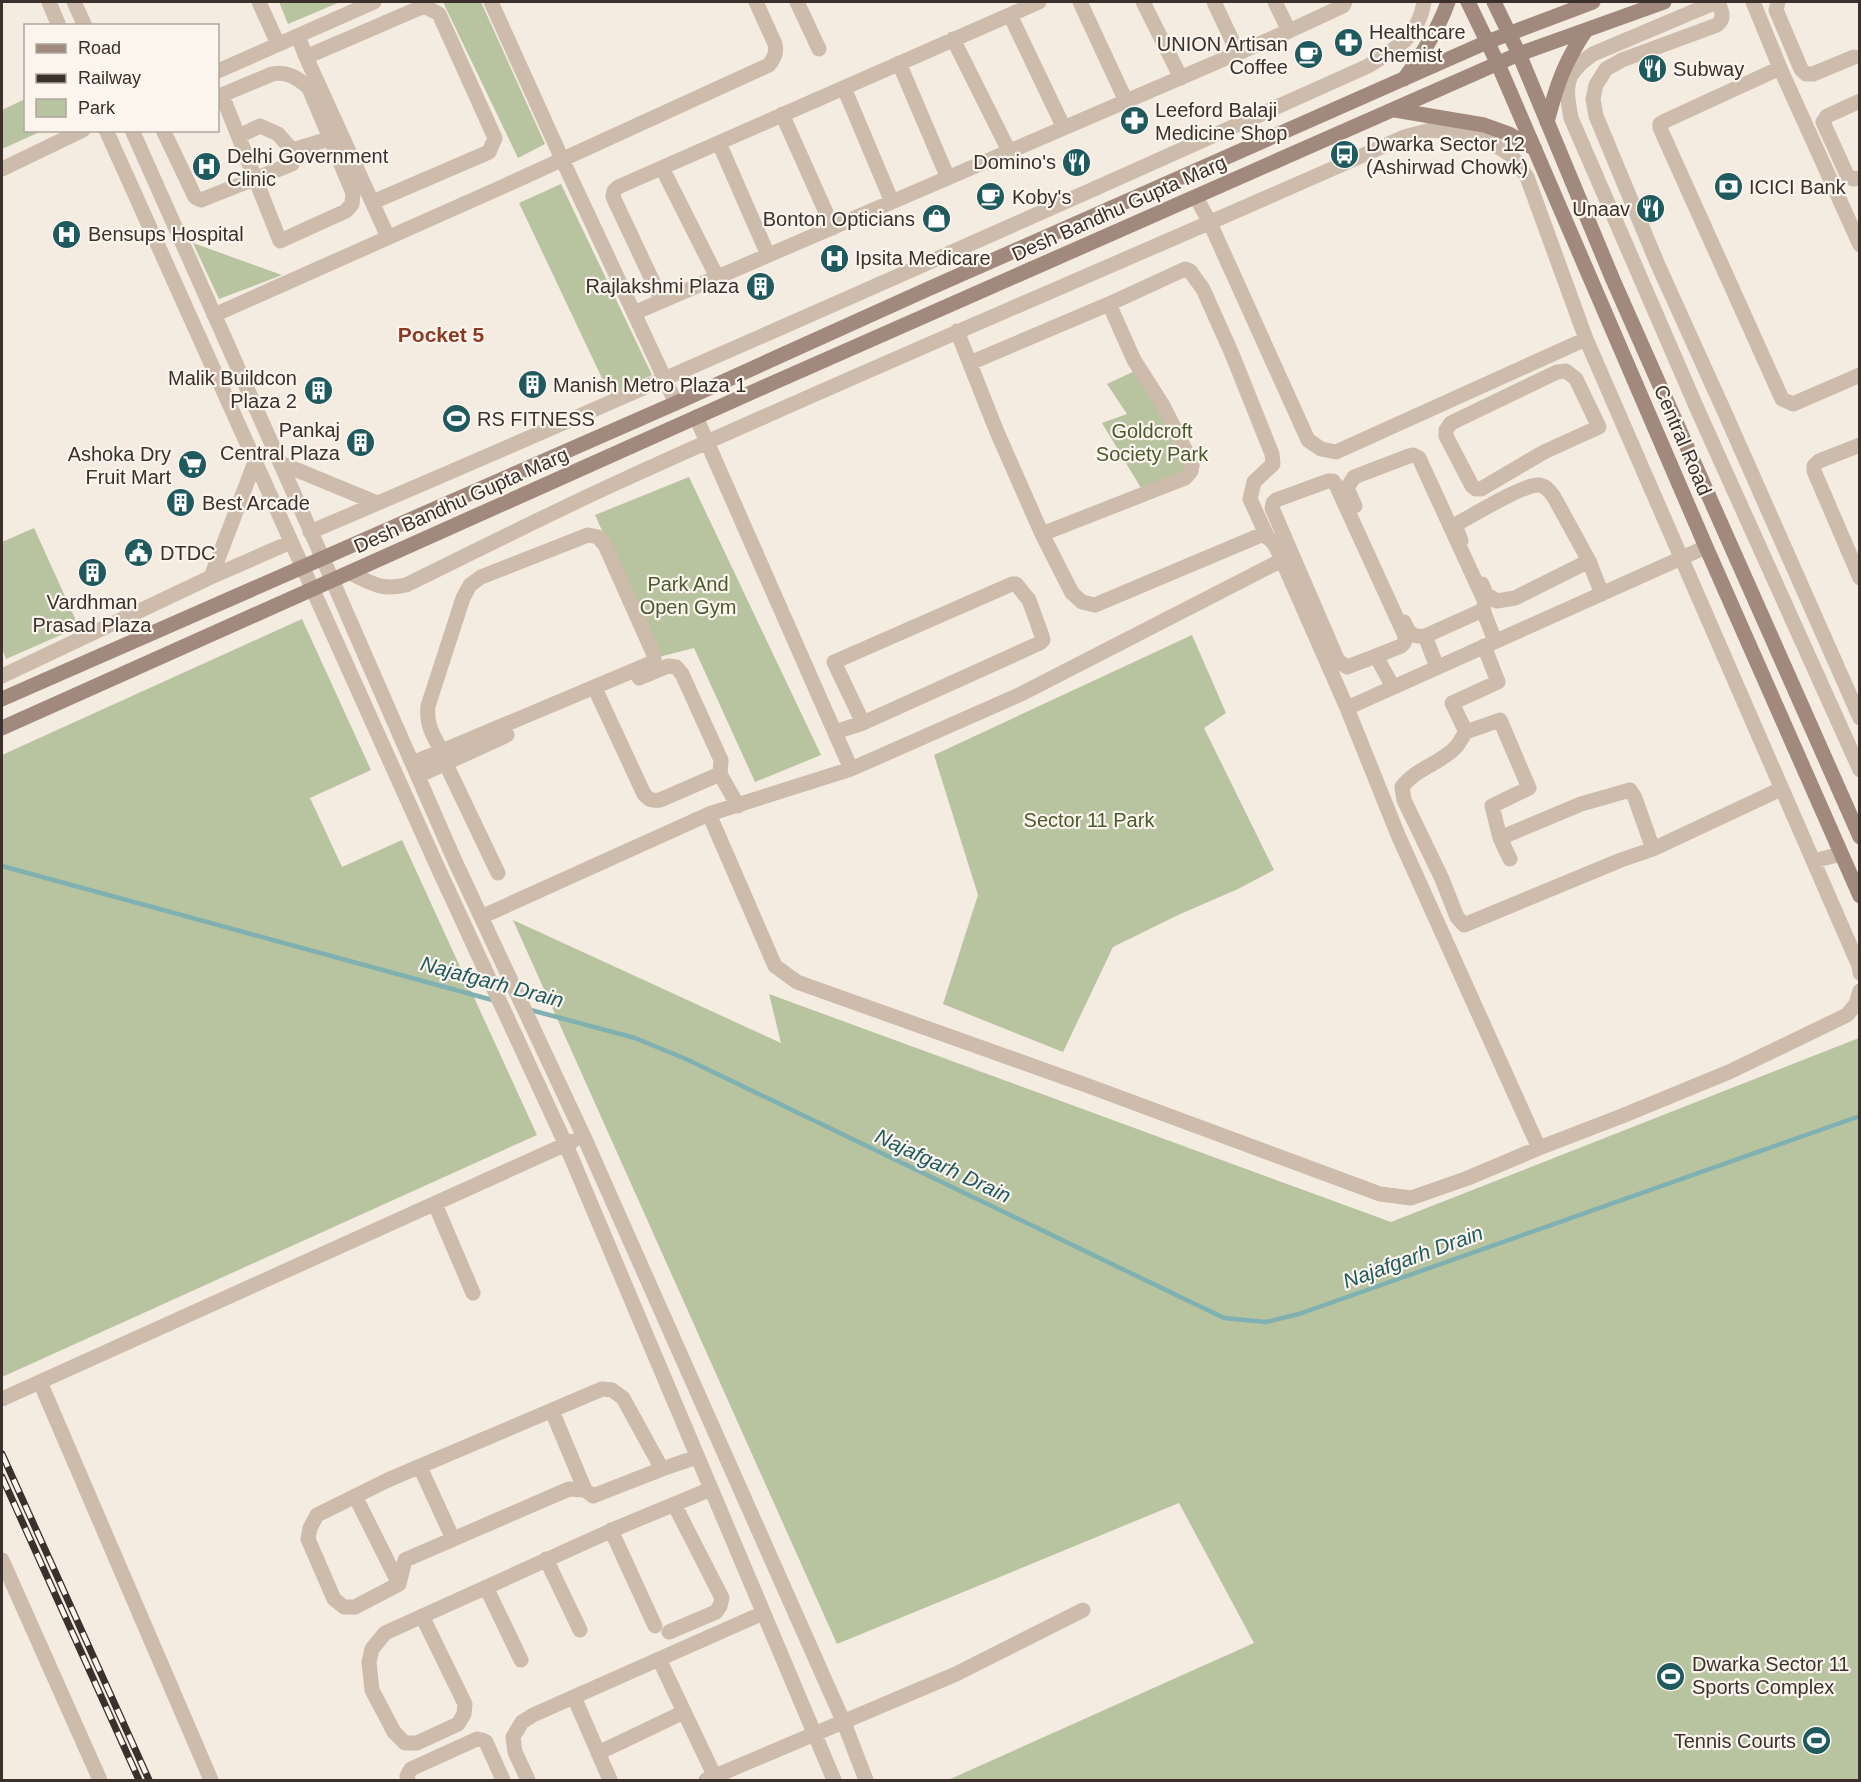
<svg xmlns="http://www.w3.org/2000/svg" width="1861" height="1782" font-family="Helvetica,sans-serif">
	<rect width="100%" height="100%" fill="#f4ebe1"/>
	<!-- green -->
	<path fill="#b8c4a0" d="M279 2H340L288 24Z
		M443 2H481L545 144 518 158Z
		M25 99 26 130 42 131 2 149V110Z
		M561 184 652 375 610 395 519 203Z
		M193 243 282 275 219 299Z
		M1141 368 1171 406 1200 467 1141 488 1102 423 1127 414 1107 384Z
		M689 477 821 755 755 782 694 648 659 657 595 515Z
		M34 528 79 627 6 659 2 648V542Z
		M302 619 371 770 310 798 342 867 402 840 537 1135 2 1377V755Z
		M1192 635 1226 713 1204 728 1274 870 1238 889 1178 915 1113 947 1063 1052 943 1004 978 895 934 755Z
		M513 920 781 1043 769 994 1391 1222 1859 1038V1780H948L1254 1643 1179 1503 837 1644Z"/>
	<g fill="none" stroke-linecap="round" stroke-linejoin="round">
		<!-- stream -->
		<path stroke="#7fb0b2" stroke-width="4.5" d="M2 866 496 1001
			M527 1009 635 1038 686 1059 1224 1318 1266 1322 1299 1314 1860 1116"/>
		<!-- street -->
		<path stroke="#cdbbac" stroke-width="15" d="M49 2 59 26
			M74 2 85 26
			M259 2 278 44
			M491 2 562 159 676 403
			M797 2 819 49
			M1080 2 1126 101
			M1143 2 1181 78
			M1214 2 1238 53
			M1275 2 1289 31
			M1716 2 1593 54C1564 74 1565 85 1571 118L1699 413 1860 770
			M1718 2C1721 11 1726 17 1717 25L1622 60 1606 69 1596 85 1593 99 1596 116 1658 265 1725 413 1860 718
			M1753 2 1780 68 1860 245
			M1778 2 1776 10 1801 69 1806 74H1813L1854 57
			M1010 15 1064 128
			M298 36 306 57 424 6 439 14 495 138 489 152 373 202
			M953 39 1009 151
			M306 57 388 237
			M899 63 948 178
			M1780 68 1665 121 1660 124V128L1782 399 1793 404 1860 375
			M218 71 374 2
			M844 88 892 202
			M218 97 222 95 272 74C287 71 298 78 309 88L353 193 352 204 346 211 280 241 222 95
			M1860 101 1827 116 1823 122 1847 175 1853 179 1860 178
			M782 114 833 228
			M106 130 438 868 566 1145 834 1780
			M132 130 323 559 454 859 584 1137 844 1723 866 1780
			M163 130 195 197 201 200 292 164V150
			M239 136 260 126 278 134 292 150 329 139
			M719 143 768 255
			M662 168 717 277
			M2 169 83 130
			M1196 197 1210 223 1308 440 1321 449 1336 452 1586 339
			M662 301 613 197 614 191 618 187 1039 2
			M634 313 1289 31 1343 6 1345 2
			M214 315 502 187 769 65C774 58 777 53 775 44L756 2
			M957 331 997 432 1042 534 1072 593 1082 602 1095 605 1261 535C1273 537 1277 549 1282 560
			M970 363 1109 304 1185 269 1190 271 1203 289 1232 354 1272 454 1273 464 1254 482 1250 499 1267 536
			M1566 371 1576 379 1599 427 1544 452 1481 489H1476L1472 486 1446 436V430L1451 423 1557 372Z
			M696 417 851 769
			M1860 445 1819 461 1814 466V471L1860 578
			M280 463 377 503
			M1355 506 1347 488 1354 477 1409 456 1413 455 1419 458 1485 602 1483 610 1425 636 1437 667
			M310 532C665 381 1017 224 1368 66 1396 48 1418 38 1424 2
			M1042 534 1185 478 1191 471 1192 463 1162 404 1134 360 1109 304
			M1461 541 1456 527 1460 522C1476 514 1523 484 1539 485 1546 486 1550 491 1554 497L1589 561 1602 594
			M350 573C372 583 381 591 406 585 478 550 550 513 623 480 882 362 1144 253 1404 137L1431 130 1462 133 1492 143 1512 156 1527 177 1586 339 1859 966 1860 973
			M211 577 255 462
			M1012 584H1016L1029 600 1042 636 1043 640 1040 643 863 723 834 662Z
			M1482 584 1486 594 1497 601 1515 598 1589 561
			M1483 610 1495 641
			M1404 622C1409 634 1412 637 1425 636
			M1484 646 1498 682 1452 703 1466 732 1500 720 1529 788 1492 806 1500 838 1510 859
			M1376 656 1347 667 1338 661 1272 508 1273 503 1276 500 1328 481H1333L1336 485 1406 638 1404 643 1401 646 1376 656 1393 687
			M2 676 211 577 291 542
			M598 695 644 794C649 800 652 801 660 800L720 774 721 760 682 674 676 667 668 666 639 678
			M1347 708 1706 547
			M835 732 863 723
			M1466 732C1462 737 1459 744 1455 748 1439 764 1415 769 1402 787L1404 800 1442 879 1457 917 1464 925 1621 860 1653 849 1781 789
			M445 762 498 873
			M412 763 442 751 649 664 654 660V655L605 545 598 537 588 535 481 577 470 585 463 598 428 706C426 725 433 736 442 751
			M720 774 738 806
			M418 776 507 735
			M709 814 775 966 797 982 1086 1085 1380 1194 1411 1198 1468 1178 1539 1148 1622 1116 1729 1072 1847 1015 1856 1004 1860 991
			M1500 838 1581 804 1630 790 1635 798 1653 849
			M1813 861 1841 854
			M481 917 709 814 851 769 1021 694 1282 560 1347 708 1398 835 1539 1148
			M435 1204 473 1293
			M40 1382 211 1780
			M2 1399 573 1141
			M552 1411 585 1490
			M420 1467 453 1539
			M662 1469 593 1496 585 1490 569 1489 405 1560 399 1584 355 1607H344L334 1599 308 1539 310 1528 317 1515 390 1479 602 1389 612 1390 623 1398 662 1469 697 1457
			M355 1496 399 1584
			M611 1530 655 1626
			M546 1559 580 1630
			M2 1560 100 1780
			M486 1587 521 1660
			M422 1616 465 1704 464 1714 458 1724 417 1743H405L394 1732 372 1690 369 1662 372 1649 385 1633 617 1528 711 1489
			M669 1632 716 1612 720 1606 722 1598 674 1504
			M659 1659 715 1777
			M574 1697 610 1780
			M598 1753 684 1712
			M408 1780 407 1776 411 1769 477 1739 482 1740 486 1742 503 1780
			M528 1780 515 1752 513 1737 522 1722 533 1715 763 1613
			M706 1780 956 1674 1083 1610"/>
		<!-- secondary -->
		<path stroke="#a18a7d" stroke-width="15" d="M1468 2 1498 64 1706 547 1860 896
			M1494 2 1519 54 1613 280 1860 837
			M1404 79C1422 55 1438 30 1448 2
			M1395 110 1484 125 1509 134 1535 149
			M1547 122C1557 84 1564 63 1586 30
			M2 699 676 403 928 289 1487 42 1593 2
			M2 728 766 386 1519 54 1664 2"/>
		<defs>
			<path id="rail" d="M2 1454 149 1780
				M2 1477 139 1780"/>
		</defs>
		<!-- rail casing -->
		<use href="#rail" stroke="#3b302b" stroke-width="7"/>
		<!-- rail -->
		<use href="#rail" stroke="#fbf5ee" stroke-width="4.5" stroke-dasharray="14" stroke-linecap="butt"/>
	</g>
	<!-- icons -->
	<defs>
		<symbol id="pharmacy-disc" viewBox="-11 -11 22 22"><circle r="9.5" fill="#1f5a5e" stroke="#fbf5ee"/><path d="M-2-6h4v4h4v4h-4v4h-4v-4h-4v-4h4Z" fill="#fff"/></symbol>
		<symbol id="cafe-disc" viewBox="-11 -11 22 22"><circle r="9.5" fill="#1f5a5e" stroke="#fbf5ee"/><path d="M-5.5-4.5H6V0H3Q3 3.5 0 3.5H-2.5Q-5.5 3.5-5.5 0ZM3-3.2v2h1.7v-2ZM-6 4.5H4V6H-6Z" fill="#fff"/></symbol>
		<symbol id="restaurant-disc" viewBox="-11 -11 22 22"><circle r="9.5" fill="#1f5a5e" stroke="#fbf5ee"/><path d="M-5-6h1v4h1v-4h1v4h1v-4h1v5L-1.5 .5V6h-2V.5L-5-1ZM5-6V6H3V1.5H1.5Q1.5-4 5-6Z" fill="#fff"/></symbol>
		<symbol id="bus-disc" viewBox="-11 -11 22 22"><circle r="9.5" fill="#1f5a5e" stroke="#fbf5ee"/><path d="M-5-6H5V4H4V6H2V4H-2V6H-4V4H-5ZM-3.5-4V0h7V-4ZM-3.5 1.2v1.5H-2V1.2ZM2 1.2v1.5H3.5V1.2Z" fill="#fff"/></symbol>
		<symbol id="hospital-disc" viewBox="-11 -11 22 22"><circle r="9.5" fill="#1f5a5e" stroke="#fbf5ee"/><path d="M-5-5h3v3.5h4V-5h3V5h-3V1.5h-4V5h-3Z" fill="#fff"/></symbol>
		<symbol id="bank-disc" viewBox="-11 -11 22 22"><circle r="9.5" fill="#1f5a5e" stroke="#fbf5ee"/><path d="M-6-4H6V4H-6ZM0-2.3a2.3 2.3 0 1 0 0 4.6a2.3 2.3 0 1 0 0-4.6Z" fill="#fff"/></symbol>
		<symbol id="shop-disc" viewBox="-11 -11 22 22"><circle r="9.5" fill="#1f5a5e" stroke="#fbf5ee"/><path d="M-5-2.5h2.3a2.7 3.5 0 0 1 5.4 0H5L5.5 6h-11ZM-1.5-2.5h3a1.5 2.3 0 0 0-3 0Z" fill="#fff"/></symbol>
		<symbol id="building-disc" viewBox="-11 -11 22 22"><circle r="9.5" fill="#1f5a5e" stroke="#fbf5ee"/><path d="M-4-6H4V6H1V3H-1V6H-4ZM-2.5-4.3h1.7v1.8h-1.7ZM.8-4.3h1.7v1.8H.8ZM-2.5-1h1.7V.8h-1.7ZM.8-1h1.7V.8H.8Z" fill="#fff"/></symbol>
		<symbol id="stadium-disc" viewBox="-11 -11 22 22"><circle r="9.5" fill="#1f5a5e" stroke="#fbf5ee"/><path d="M0-5a6.5 5 0 1 0 0 10a6.5 5 0 1 0 0-10ZM-3.5-1.8h7v3.6h-7Z" fill="#fff"/></symbol>
		<symbol id="supermarket-disc" viewBox="-11 -11 22 22"><circle r="9.5" fill="#1f5a5e" stroke="#fbf5ee"/><path d="M-6-5.5h2.5l.6 2H6L4.5 2H-2.5L-4.4-4H-6ZM-1.5 3.2a1.3 1.3 0 1 0 .1 0ZM3 3.2a1.3 1.3 0 1 0 .1 0Z" fill="#fff"/></symbol>
		<symbol id="civic-disc" viewBox="-11 -11 22 22"><circle r="9.5" fill="#1f5a5e" stroke="#fbf5ee"/><path d="M-.6-6.5H3V-4.5H.6V-3L4-1V1h2V6H-6V1h2V-1L-.6-3ZM-1.2 2.5V6h2.4V2.5Z" fill="#fff"/></symbol>
	</defs>
	<g fill-rule="evenodd">
		<use href="#pharmacy-disc" x="1332" y="26" width="33" height="33"/>
		<use href="#cafe-disc" x="1292" y="38" width="33" height="33"/>
		<use href="#restaurant-disc" x="1636" y="52" width="33" height="33"/>
		<use href="#pharmacy-disc" x="1118" y="104" width="33" height="33"/>
		<use href="#bus-disc" x="1328" y="138" width="33" height="33"/>
		<use href="#restaurant-disc" x="1060" y="146" width="33" height="33"/>
		<use href="#hospital-disc" x="190" y="150" width="33" height="33"/>
		<use href="#bank-disc" x="1712" y="170" width="33" height="33"/>
		<use href="#cafe-disc" x="974" y="180" width="33" height="33"/>
		<use href="#restaurant-disc" x="1634" y="192" width="33" height="33"/>
		<use href="#shop-disc" x="920" y="202" width="33" height="33"/>
		<use href="#hospital-disc" x="50" y="218" width="33" height="33"/>
		<use href="#hospital-disc" x="818" y="242" width="33" height="33"/>
		<use href="#building-disc" x="744" y="270" width="33" height="33"/>
		<use href="#building-disc" x="516" y="368" width="33" height="33"/>
		<use href="#building-disc" x="302" y="374" width="33" height="33"/>
		<use href="#stadium-disc" x="440" y="402" width="33" height="33"/>
		<use href="#building-disc" x="344" y="426" width="33" height="33"/>
		<use href="#supermarket-disc" x="176" y="448" width="33" height="33"/>
		<use href="#building-disc" x="164" y="486" width="33" height="33"/>
		<use href="#civic-disc" x="122" y="536" width="33" height="33"/>
		<use href="#building-disc" x="76" y="556" width="33" height="33"/>
		<use href="#stadium-disc" x="1654" y="1660" width="33" height="33"/>
		<use href="#stadium-disc" x="1800" y="1724" width="33" height="33"/>
	</g>
	<g text-anchor="middle" stroke-width="4.5" stroke-linejoin="round" paint-order="stroke">
		<!-- poi labels -->
		<g font-size="20" fill="#3b302b" stroke="#fbf5ee" text-anchor="start">
			<text x="1369" y="39">Healthcare<tspan x="1369" dy="23">Chemist</tspan></text>
			<text x="1288" y="51" text-anchor="end">UNION Artisan<tspan x="1288" dy="23">Coffee</tspan></text>
			<text x="1673" y="76">Subway</text>
			<text x="1155" y="117">Leeford Balaji<tspan x="1155" dy="23">Medicine Shop</tspan></text>
			<text x="1366" y="151">Dwarka Sector 12<tspan x="1366" dy="23">(Ashirwad Chowk)</tspan></text>
			<text x="227" y="163">Delhi Government<tspan x="227" dy="23">Clinic</tspan></text>
			<text x="1056" y="169" text-anchor="end">Domino's</text>
			<text x="1749" y="194">ICICI Bank</text>
			<text x="1012" y="204">Koby's</text>
			<text x="1630" y="216" text-anchor="end">Unaav</text>
			<text x="915" y="226" text-anchor="end">Bonton Opticians</text>
			<text x="88" y="241">Bensups Hospital</text>
			<text x="855" y="265">Ipsita Medicare</text>
			<text x="739" y="293" text-anchor="end">Rajlakshmi Plaza</text>
			<text x="297" y="385" text-anchor="end">Malik Buildcon<tspan x="297" dy="23">Plaza 2</tspan></text>
			<text x="553" y="392">Manish Metro Plaza 1</text>
			<text x="477" y="426">RS FITNESS</text>
			<text x="340" y="437" text-anchor="end">Pankaj<tspan x="340" dy="23">Central Plaza</tspan></text>
			<text x="171" y="461" text-anchor="end">Ashoka Dry<tspan x="171" dy="23">Fruit Mart</tspan></text>
			<text x="202" y="510">Best Arcade</text>
			<text x="160" y="560">DTDC</text>
			<text x="92" y="609" text-anchor="middle">Vardhman<tspan x="92" dy="23">Prasad Plaza</tspan></text>
			<text x="1692" y="1671">Dwarka Sector 11<tspan x="1692" dy="23">Sports Complex</tspan></text>
			<text x="1796" y="1748" text-anchor="end">Tennis Courts</text>
		</g>
		<!-- street labels -->
		<g font-size="20" fill="#3b302b" stroke="#fbf5ee">
			<text transform="translate(1119 208) rotate(-24)" y="7">Desh Bandhu Gupta Marg</text>
			<text transform="translate(1683 440) rotate(67)" y="7">Central Road</text>
			<text transform="translate(461 500) rotate(-24)" y="7">Desh Bandhu Gupta Marg</text>
		</g>
		<!-- park labels -->
		<g font-size="20" fill="#4a5a2e" stroke="#fbf5ee">
			<text x="1152" y="438">Goldcroft<tspan x="1152" dy="23">Society Park</tspan></text>
			<text x="688" y="591">Park And<tspan x="688" dy="23">Open Gym</tspan></text>
			<text x="1089" y="827">Sector 11 Park</text>
		</g>
		<!-- neighbourhood labels -->
		<g font-size="21" font-weight="bold" fill="#8c3b22" stroke="#fbf5ee">
			<text x="441" y="342">Pocket 5</text>
		</g>
		<!-- water labels -->
		<g font-size="21" font-style="italic" fill="#1f5a5e" stroke="#fbf5ee">
			<text transform="translate(492 982) rotate(15)" y="7">Najafgarh Drain</text>
			<text transform="translate(943 1166) rotate(25)" y="7">Najafgarh Drain</text>
			<text transform="translate(1413 1257) rotate(-20)" y="7">Najafgarh Drain</text>
		</g>
	</g>
	<!-- border -->
	<rect width="1861" height="1782" fill="none" stroke="#3b302b" stroke-width="6"/>
	<!-- legend -->
	<rect x="24" y="24" width="195" height="108" fill="#fbf5ee" stroke="#aea6a0" stroke-width="1.5"/>
	<rect x="36" y="44" width="30" height="9" fill="#a18a7d" stroke="#aea6a0" stroke-width="1.5"/>
	<text x="78" y="54" font-size="18" fill="#3b302b">Road</text>
	<rect x="36" y="74" width="30" height="9" fill="#3b302b" stroke="#aea6a0" stroke-width="1.5"/>
	<text x="78" y="84" font-size="18" fill="#3b302b">Railway</text>
	<rect x="36" y="99" width="30" height="18" fill="#b8c4a0" stroke="#aea6a0" stroke-width="1.5"/>
	<text x="78" y="114" font-size="18" fill="#3b302b">Park</text>
</svg>
